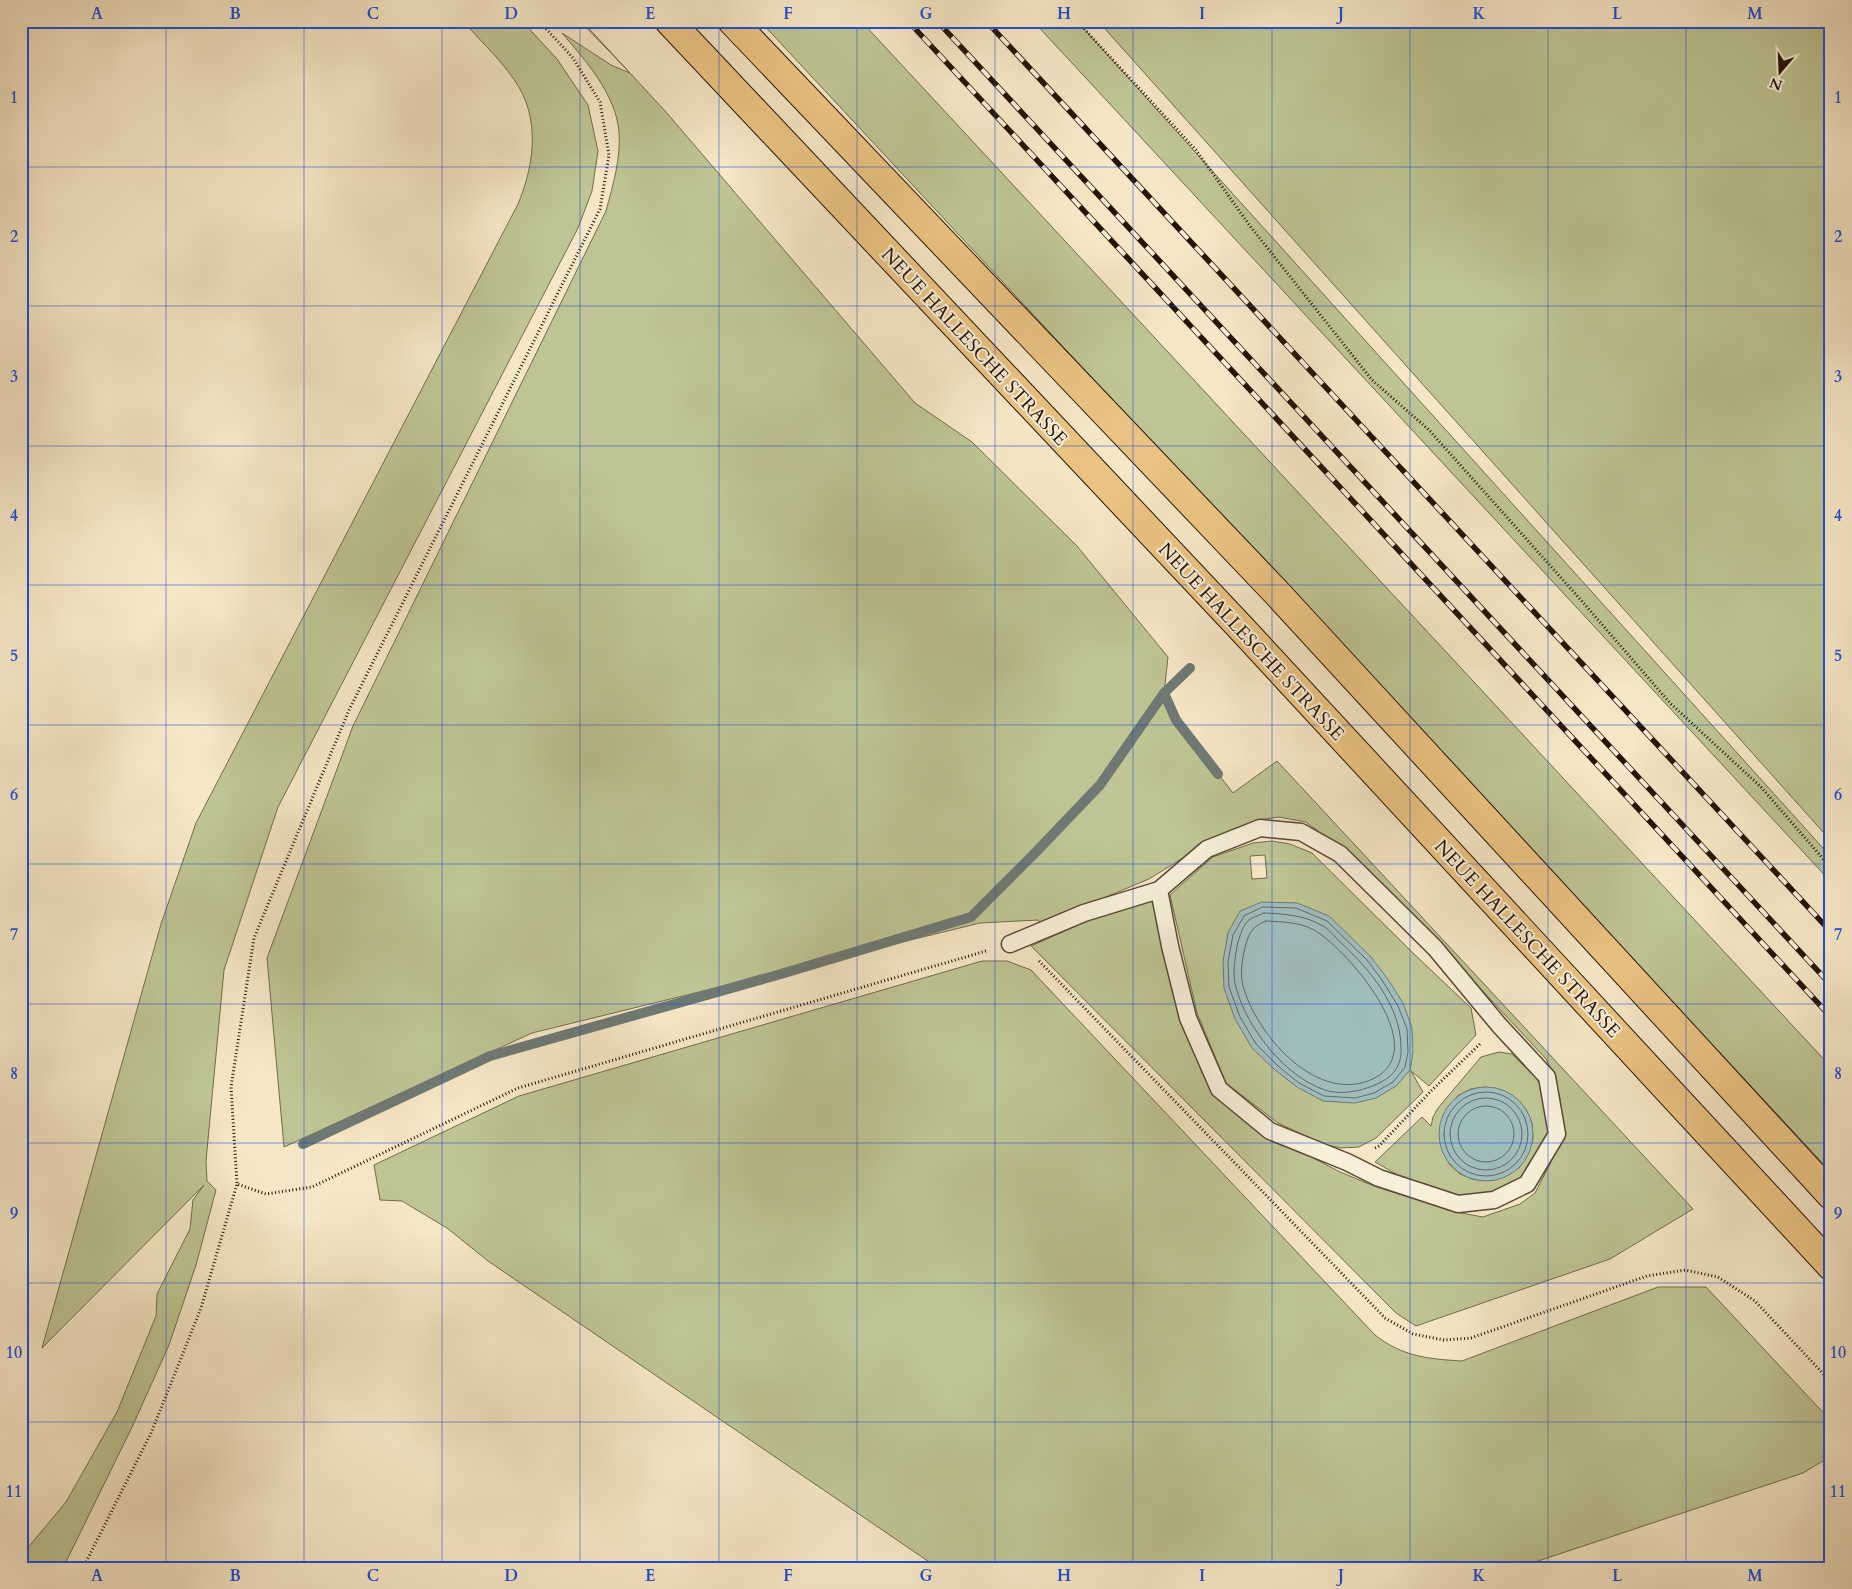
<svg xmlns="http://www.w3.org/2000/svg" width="1852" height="1589" font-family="Cardo,serif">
	<rect width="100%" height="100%" fill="#f5e6c5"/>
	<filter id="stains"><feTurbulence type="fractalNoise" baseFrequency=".004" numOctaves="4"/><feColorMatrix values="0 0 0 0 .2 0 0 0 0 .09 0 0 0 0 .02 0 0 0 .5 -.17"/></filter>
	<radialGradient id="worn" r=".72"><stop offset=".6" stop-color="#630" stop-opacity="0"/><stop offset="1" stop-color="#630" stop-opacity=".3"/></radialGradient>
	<!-- green -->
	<path fill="#bec493" stroke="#726c4c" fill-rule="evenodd" d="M463 21H522L557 59 588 105 598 151 592 191 578 228 278 807 224 970 206 1161 207 1181 216 1190 196 1265 169 1345 133 1425 63 1568H21V1556L66 1502 117 1412 156 1316 157 1294 190 1229 193 1200 204 1185 42 1348 161 924 196 823 518 204C533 168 540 125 520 89 505 63 482 43 463 21Z
		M580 21H582L666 112 915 403 972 442 1077 546 1168 657 1164 693 1176 720 1233 793 1277 761 1693 1209 1610 1259 1416 1326 1396 1313 1031 946 1137 899H1150L1156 908 1183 1019 1202 1073 1216 1093 1267 1134 1340 1172 1374 1186 1456 1212 1483 1217 1520 1204 1535 1193 1550 1164 1561 1134 1560 1099 1554 1075 1546 1059 1439 944 1343 850 1306 822 1278 817 1259 820 1204 845 1149 879 1041 924 1038 920 980 923 532 1033 284 1147 267 958 353 726 606 211C613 185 621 158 619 132 616 94 585 60 562 33L611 65 630 73Z
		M760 21H861L1831 1067V1172Z
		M1033 21H1077L1831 857V882Z
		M1098 21H1831V841Z
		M1272 841 1290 844 1312 853 1414 954 1471 1008 1476 1035 1429 1086 1411 1071 1423 1092 1376 1138 1359 1147 1341 1148 1323 1144 1278 1123 1226 1083 1197 1013 1170 895 1213 857 1253 843ZM1265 855 1267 878 1252 879 1250 856Z
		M982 961H1007L1031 970 1375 1335C1403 1357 1429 1359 1462 1361L1658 1287H1706L1831 1421V1456L1803 1473 1517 1568H938L488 1261 447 1228 402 1201 380 1200 374 1165 519 1096Z
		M1499 1052 1512 1054 1538 1080 1548 1107 1550 1134 1532 1169 1515 1183 1495 1193 1455 1197 1403 1178 1375 1162 1422 1117 1431 1126 1433 1117 1438 1108 1481 1057ZM1486 1087 1514 1097 1525 1108 1532 1123 1533 1139 1528 1154 1519 1168 1475 1180 1460 1174 1449 1164 1457 1096 1471 1089Z"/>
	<!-- water -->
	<path fill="#a0bdbe" stroke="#6f7974" d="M1262 902 1297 903 1329 916 1371 957 1387 978 1403 1003 1412 1028 1413 1052 1410 1070 1396 1086 1376 1098 1355 1103 1323 1101 1297 1087 1275 1070 1252 1048 1235 1019 1224 988 1223 961 1228 933 1240 911Z
		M1439 1134a47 47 0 1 1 94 0a47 47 0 1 1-94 0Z"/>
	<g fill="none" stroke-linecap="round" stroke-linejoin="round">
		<!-- shore -->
		<path stroke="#636861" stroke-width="1" d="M1263 907 1296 908 1327 921 1367 960 1382 980 1398 1006 1407 1029 1408 1052 1405 1067 1393 1082 1374 1093 1355 1098 1324 1096 1299 1083 1278 1066 1256 1044 1240 1017 1229 987 1228 962 1233 935 1244 916Z
			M1264 913C1285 914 1304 915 1323 926 1329 929 1334 936 1339 941 1369 968 1400 1005 1401 1046 1402 1061 1397 1073 1383 1081 1367 1090 1343 1096 1325 1090 1285 1077 1246 1027 1236 987 1232 974 1235 959 1237 946 1239 938 1243 924 1250 919 1254 917 1260 915 1264 913Z
			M1266 921C1284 922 1305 922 1320 934 1353 957 1437 1055 1368 1081 1313 1101 1256 1033 1243 986 1240 975 1242 963 1244 952 1247 937 1251 926 1266 921Z
			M1444 1134a42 42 0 1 1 84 0a42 42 0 1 1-84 0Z
			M1450 1134a36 36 0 1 1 72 0a36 36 0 1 1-72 0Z
			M1458 1134a28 28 0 1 1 56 0a28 28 0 1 1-56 0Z"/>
		<!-- stream -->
		<path stroke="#6f7974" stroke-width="10" d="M1164 693 1176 720 1218 774
			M303 1144 490 1056 781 974 971 917 1034 854 1100 785 1164 693 1190 668"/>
		<defs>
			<path id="lane" d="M1010 944 1084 913 1159 890 1207 849 1260 828 1301 832 1340 854 1435 948 1499 1025 1547 1077 1557 1134 1527 1184 1494 1200 1458 1204 1379 1178 1347 1162 1270 1131 1219 1089 1188 1018 1170 946 1159 890"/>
			<path id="primary" d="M669 21 1242 629 1831 1266
				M732 21 1276 592 1831 1195"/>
		</defs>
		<!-- lane casing -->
		<use href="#lane" stroke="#5a4834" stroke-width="19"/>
		<!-- primary casing -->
		<use href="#primary" stroke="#261304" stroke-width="30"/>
		<!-- path -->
		<path stroke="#261304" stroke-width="3" stroke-dasharray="1 2.5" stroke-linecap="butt" d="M539 21 573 58 600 102 609 155 600 209 349 710 254 938 231 1087 237 1184 266 1194 312 1187 518 1088 986 951
			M1077 21 1196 150 1250 226 1372 380 1429 430 1580 599 1670 703 1761 787 1831 868
			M1039 961 1385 1318 1413 1334 1444 1340 1471 1338 1647 1276 1685 1270 1718 1277 1755 1301 1831 1382
			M1375 1148 1379 1146 1431 1091 1481 1043
			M83 1568 151 1433 201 1308 237 1184"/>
		<!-- lane -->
		<use href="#lane" stroke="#f8efd9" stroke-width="16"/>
		<!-- primary -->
		<use href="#primary" stroke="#eac382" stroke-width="28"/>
		<defs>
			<path id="rail" d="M908 21 1831 1017
				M937 21 1831 985
				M986 21 1831 932"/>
		</defs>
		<!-- rail casing -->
		<use href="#rail" stroke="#261304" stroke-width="5.5"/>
		<!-- rail -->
		<use href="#rail" stroke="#f8efd9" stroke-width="4" stroke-dasharray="11" stroke-linecap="butt"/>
	</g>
	<!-- grid -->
	<path fill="none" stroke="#1d4ed8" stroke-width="1" stroke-opacity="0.55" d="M166 21V1568M304 21V1568M442 21V1568M580 21V1568M719 21V1568M857 21V1568M995 21V1568M1133 21V1568M1272 21V1568M1410 21V1568M1548 21V1568M1686 21V1568M21 167H1831M21 306H1831M21 446H1831M21 585H1831M21 725H1831M21 864H1831M21 1004H1831M21 1143H1831M21 1283H1831M21 1422H1831"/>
	<g text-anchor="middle" stroke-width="4" stroke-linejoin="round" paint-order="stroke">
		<!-- street labels -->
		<g font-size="19" fill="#261304" stroke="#f8efd9">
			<text transform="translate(975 346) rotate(47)" y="7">NEUE HALLESCHE STRASSE</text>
			<text transform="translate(1252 641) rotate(47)" y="7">NEUE HALLESCHE STRASSE</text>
			<text transform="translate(1528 938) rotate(47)" y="7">NEUE HALLESCHE STRASSE</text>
		</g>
	</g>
	<!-- margin -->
	<rect width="1852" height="1589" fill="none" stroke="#f5e6c5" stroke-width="55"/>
	<!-- north arrow -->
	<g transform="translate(1780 72) rotate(199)" stroke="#f8efd9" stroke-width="4" paint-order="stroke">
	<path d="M0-4L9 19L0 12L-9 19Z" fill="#261304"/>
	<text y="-8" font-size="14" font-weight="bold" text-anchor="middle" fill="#261304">N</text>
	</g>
	<rect x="28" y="28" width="1796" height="1534" fill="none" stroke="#1d4ed8" stroke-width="2"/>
	<g font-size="16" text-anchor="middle" font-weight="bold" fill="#1d4ed8">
		<text x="97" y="19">A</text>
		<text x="235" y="19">B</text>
		<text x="373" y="19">C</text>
		<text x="511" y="19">D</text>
		<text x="650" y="19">E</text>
		<text x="788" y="19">F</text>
		<text x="926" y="19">G</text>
		<text x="1064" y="19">H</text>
		<text x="1202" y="19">I</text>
		<text x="1341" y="19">J</text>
		<text x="1479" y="19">K</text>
		<text x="1617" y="19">L</text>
		<text x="1755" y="19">M</text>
		<text x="14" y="103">1</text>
		<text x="1838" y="103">1</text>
		<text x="14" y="242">2</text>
		<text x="1838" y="242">2</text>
		<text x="14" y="382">3</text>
		<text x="1838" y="382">3</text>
		<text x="14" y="521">4</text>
		<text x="1838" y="521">4</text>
		<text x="14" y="661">5</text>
		<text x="1838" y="661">5</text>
		<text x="14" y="800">6</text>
		<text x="1838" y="800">6</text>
		<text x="14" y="940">7</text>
		<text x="1838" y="940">7</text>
		<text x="14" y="1079">8</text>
		<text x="1838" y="1079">8</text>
		<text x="14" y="1219">9</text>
		<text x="1838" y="1219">9</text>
		<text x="14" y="1358">10</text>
		<text x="1838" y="1358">10</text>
		<text x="14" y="1497">11</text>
		<text x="1838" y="1497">11</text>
		<text x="97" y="1581">A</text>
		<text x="235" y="1581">B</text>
		<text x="373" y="1581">C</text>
		<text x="511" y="1581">D</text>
		<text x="650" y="1581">E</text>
		<text x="788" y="1581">F</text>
		<text x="926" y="1581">G</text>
		<text x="1064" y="1581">H</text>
		<text x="1202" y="1581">I</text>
		<text x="1341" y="1581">J</text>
		<text x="1479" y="1581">K</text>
		<text x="1617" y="1581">L</text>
		<text x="1755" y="1581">M</text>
	</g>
	<rect width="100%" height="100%" filter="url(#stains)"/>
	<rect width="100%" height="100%" fill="url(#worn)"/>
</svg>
